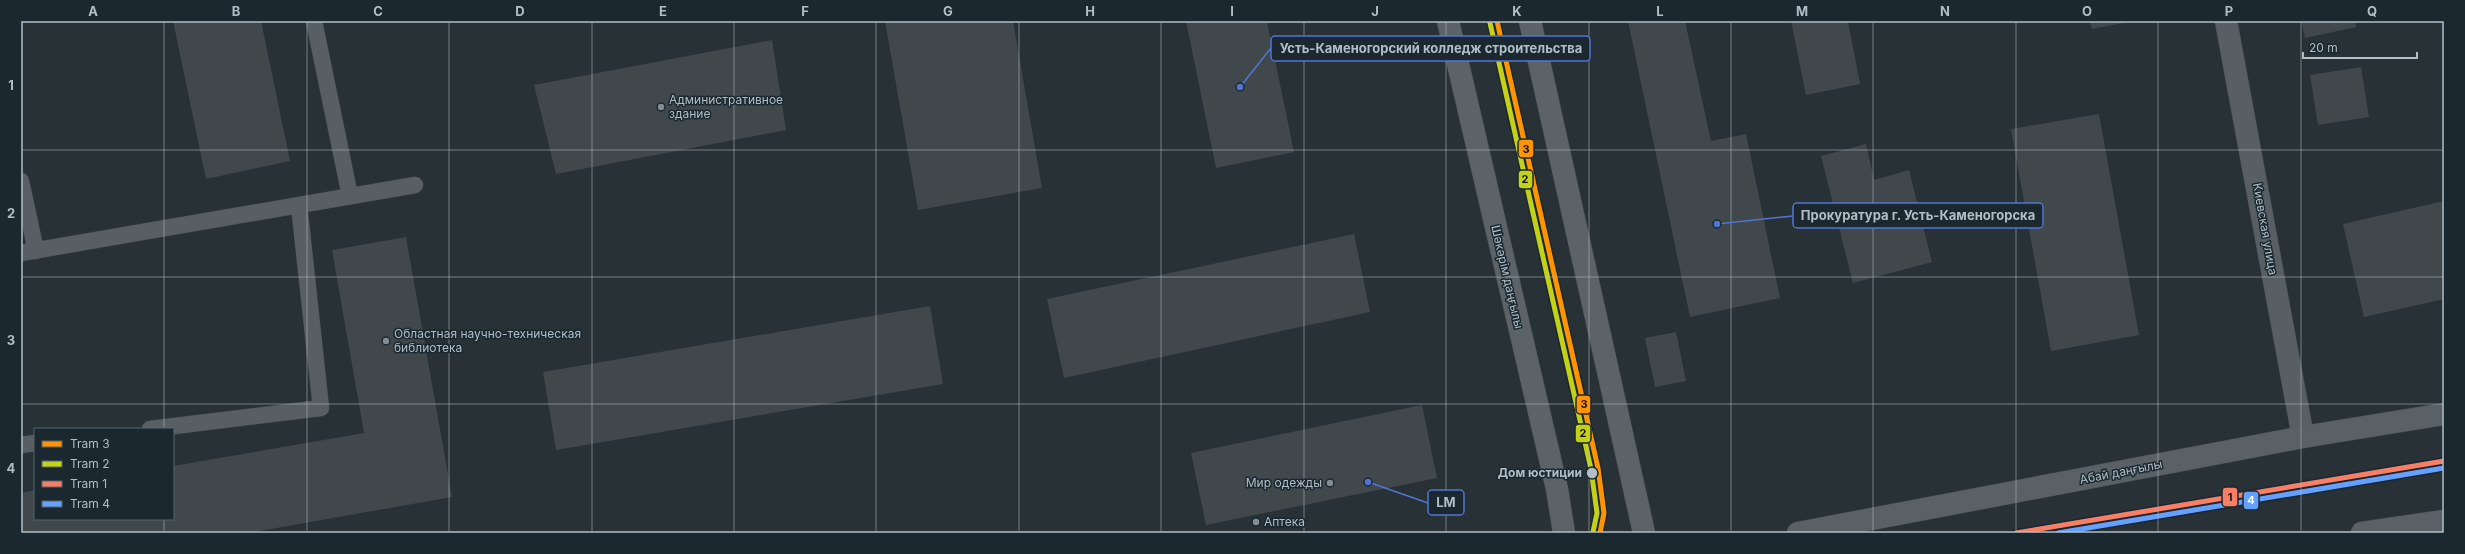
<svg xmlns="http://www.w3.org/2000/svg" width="2465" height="554" font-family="Inter,sans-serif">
	<rect width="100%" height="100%" fill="#283135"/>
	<!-- building -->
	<path fill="#40484c" d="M173 21H261L290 161 206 179Z
		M885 21H1013L1042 188 918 210Z
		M1186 21H1267L1294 152 1216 168Z
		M1628 21H1685L1711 141 1746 134 1780 298 1690 317Z
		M1791 21H1848L1860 84 1806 95Z
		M2090 21H2128V22L2092 29Z
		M2301 21H2355L2356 27 2305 38Z
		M772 40 786 130 556 174 534 85Z
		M2361 67 2369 117 2318 125 2310 75Z
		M2099 114 2139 335 2051 351 2011 129Z
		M1866 144 1874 180 1909 170 1932 262 1853 283 1821 156Z
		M2444 201V299L2364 317 2343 224Z
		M1354 234 1370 312 1064 378 1047 299Z
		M406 237 452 497 248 533H21V493L35 490V519H173V466L364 433 332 250Z
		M930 306 943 384 556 450 543 372Z
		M1676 332 1686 381 1655 387 1645 338Z
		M1422 405 1437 478 1206 525 1191 453Z"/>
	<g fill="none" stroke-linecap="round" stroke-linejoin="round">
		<defs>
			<path id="lane" d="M314 21 350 196
				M21 181 36 251
				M21 253 415 185
				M150 429 321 408 299 205
				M21 445 35 443"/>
			<path id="street" d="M2226 21 2303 437"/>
			<path id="secondary" d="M1448 21 1557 489 1564 533
				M1530 21 1644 533"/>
			<path id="primary" d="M1798 533 2303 437 2444 414
				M2362 533 2444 521"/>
		</defs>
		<!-- lane casing -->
		<use href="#lane" stroke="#464c50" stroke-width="17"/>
		<!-- street casing -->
		<use href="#street" stroke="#464c50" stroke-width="23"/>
		<!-- secondary casing -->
		<use href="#secondary" stroke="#464c50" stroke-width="23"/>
		<!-- primary casing -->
		<use href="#primary" stroke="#454d52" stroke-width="23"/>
		<!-- lane -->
		<use href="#lane" stroke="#585f64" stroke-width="16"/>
		<!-- street -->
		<use href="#street" stroke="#585f64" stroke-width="22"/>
		<!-- secondary -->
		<use href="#secondary" stroke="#5c6368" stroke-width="22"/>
		<!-- primary -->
		<use href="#primary" stroke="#5a6166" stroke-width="22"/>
		<defs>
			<path id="tram-1" d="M1497 21 1598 468 1604 513 1600 533"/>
			<path id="tram-2" d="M1490 23 1591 469 1597 513 1593 532"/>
			<path id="tram-3" d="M2016 533 2444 461"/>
			<path id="tram-4" d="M2058 533 2444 468"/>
		</defs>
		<!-- tram-1 casing -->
		<use href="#tram-1" stroke="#1b2830" stroke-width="8"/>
		<!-- tram-2 casing -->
		<use href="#tram-2" stroke="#1b2830" stroke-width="8"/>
		<!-- tram-3 casing -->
		<use href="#tram-3" stroke="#1b2830" stroke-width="8"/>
		<!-- tram-4 casing -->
		<use href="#tram-4" stroke="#1b2830" stroke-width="8"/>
		<!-- tram-1 -->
		<use href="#tram-1" stroke="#ff9300" stroke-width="5"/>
		<!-- tram-2 -->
		<use href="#tram-2" stroke="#c3d117" stroke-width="5"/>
		<!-- tram-3 -->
		<use href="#tram-3" stroke="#f97e66" stroke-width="5"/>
		<!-- tram-4 -->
		<use href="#tram-4" stroke="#66a0ff" stroke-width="5"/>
	</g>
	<!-- grid -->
	<path fill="none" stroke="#b1bec7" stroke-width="1" stroke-opacity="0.55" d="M164 21V429M307 21V533M449 21V533M592 21V533M734 21V533M876 21V533M1019 21V533M1161 21V533M1304 21V533M1446 21V533M1589 21V533M1731 21V533M1873 21V533M2016 21V533M2158 21V533M2301 21V533M21 150H2444M21 277H2444M21 404H2444M164 519V533"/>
	<!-- markers -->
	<g fill="#818d94" stroke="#1b2830" stroke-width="1.5">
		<circle cx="661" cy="107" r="4"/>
		<circle cx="386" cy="341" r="4"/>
		<circle cx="1330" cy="483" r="4"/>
		<circle cx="1256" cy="522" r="4"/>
	</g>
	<circle fill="#b1bec7" stroke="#1b2830" stroke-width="1.5" cx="1592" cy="473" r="6"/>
	<g text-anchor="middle" stroke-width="3" stroke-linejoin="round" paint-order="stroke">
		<!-- poi labels -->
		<g font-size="12" fill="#b1bec7" stroke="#1b2830" text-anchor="start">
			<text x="669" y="104">Административное<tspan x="669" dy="14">здание</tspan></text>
			<text x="394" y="338">Областная научно-техническая<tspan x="394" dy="14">библиотека</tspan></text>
			<text x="1322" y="487" text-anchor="end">Мир одежды</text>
			<text x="1264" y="526">Аптека</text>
		</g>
		<!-- street labels -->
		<g font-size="12" fill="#b1bec7" stroke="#1b2830">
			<text transform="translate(2265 229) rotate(80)" y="4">Киевская улица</text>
			<text transform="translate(1507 277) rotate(77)" y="4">Шәкәрім даңғылы</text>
			<text transform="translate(2121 472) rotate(-11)" y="4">Абай даңғылы</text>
		</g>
		<!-- stop labels -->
		<g font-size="12" font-weight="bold" fill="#b1bec7" stroke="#1b2830" text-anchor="end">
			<text x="1582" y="477">Дом юстиции</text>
		</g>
	</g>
	<!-- callouts -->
	<path fill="none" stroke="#5175d2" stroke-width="1.5" d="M1240 87L1271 48M1717 224L1793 216M1368 482L1428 503"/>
	<g fill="#5175d2" stroke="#1b2830" stroke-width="1.5">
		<circle cx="1240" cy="87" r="4"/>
		<circle cx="1717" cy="224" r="4"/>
		<circle cx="1368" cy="482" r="4"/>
	</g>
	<g fill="#1b2830" stroke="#5175d2" stroke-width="1.5">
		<rect x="1271" y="36" width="319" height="25" rx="4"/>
		<rect x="1793" y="203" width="250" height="25" rx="4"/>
		<rect x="1428" y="490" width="36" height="25" rx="4"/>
	</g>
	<g font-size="13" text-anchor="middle" font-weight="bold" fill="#b1bec7">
		<text x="1431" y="53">Усть-Каменогорский колледж строительства</text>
		<text x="1918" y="220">Прокуратура г. Усть-Каменогорска</text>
		<text x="1446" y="507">LM</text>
	</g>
	<g stroke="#1b2830" stroke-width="1.5">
		<rect x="1518" y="139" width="16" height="19" rx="4" fill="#ff9300"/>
		<rect x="1518" y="170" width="15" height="19" rx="4" fill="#c3d117"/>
		<rect x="1576" y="395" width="15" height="19" rx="4" fill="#ff9300"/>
		<rect x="1575" y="424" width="16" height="19" rx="4" fill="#c3d117"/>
		<rect x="2222" y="487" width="16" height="20" rx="4" fill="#f97e66"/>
		<rect x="2243" y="491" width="16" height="19" rx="4" fill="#66a0ff"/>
	</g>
	<g font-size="11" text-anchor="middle" font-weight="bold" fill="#fff">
		<text x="2251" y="504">4</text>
	</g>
	<g font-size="11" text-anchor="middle" font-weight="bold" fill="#111">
		<text x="1526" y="153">3</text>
		<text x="1525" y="183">2</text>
		<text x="1584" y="408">3</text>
		<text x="1583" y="437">2</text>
		<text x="2230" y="501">1</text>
	</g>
	<!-- border -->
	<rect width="2465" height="554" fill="none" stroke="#1b2830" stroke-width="44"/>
	<!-- legend -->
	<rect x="34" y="428" width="140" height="92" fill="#1b2830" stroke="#57646c"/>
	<rect x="42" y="441" width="20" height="6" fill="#ff9300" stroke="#57646c"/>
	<text x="70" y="448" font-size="12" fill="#b1bec7">Tram 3</text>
	<rect x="42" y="461" width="20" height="6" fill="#c3d117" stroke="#57646c"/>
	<text x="70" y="468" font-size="12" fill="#b1bec7">Tram 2</text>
	<rect x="42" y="481" width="20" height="6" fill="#f97e66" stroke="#57646c"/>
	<text x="70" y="488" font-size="12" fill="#b1bec7">Tram 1</text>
	<rect x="42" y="501" width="20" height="6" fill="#66a0ff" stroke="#57646c"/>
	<text x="70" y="508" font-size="12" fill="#b1bec7">Tram 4</text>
	<!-- scale -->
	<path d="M2303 52v6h114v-6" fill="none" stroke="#b1bec7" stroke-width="2"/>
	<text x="2309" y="52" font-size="12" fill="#b1bec7" stroke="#1b2830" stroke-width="3" paint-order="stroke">20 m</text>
	<rect x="22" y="22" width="2421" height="510" fill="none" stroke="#b1bec7" stroke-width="1.5"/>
	<g font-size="13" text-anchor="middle" font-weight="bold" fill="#b1bec7">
		<text x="93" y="16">A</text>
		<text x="236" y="16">B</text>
		<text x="378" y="16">C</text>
		<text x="520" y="16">D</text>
		<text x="663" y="16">E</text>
		<text x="805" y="16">F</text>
		<text x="948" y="16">G</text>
		<text x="1090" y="16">H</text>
		<text x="1232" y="16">I</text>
		<text x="1375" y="16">J</text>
		<text x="1517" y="16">K</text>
		<text x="1660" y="16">L</text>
		<text x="1802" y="16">M</text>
		<text x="1945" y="16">N</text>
		<text x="2087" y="16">O</text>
		<text x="2229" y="16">P</text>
		<text x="2372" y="16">Q</text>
		<text x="11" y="90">1</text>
		<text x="11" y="218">2</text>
		<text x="11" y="345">3</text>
		<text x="11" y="473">4</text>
	</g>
</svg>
